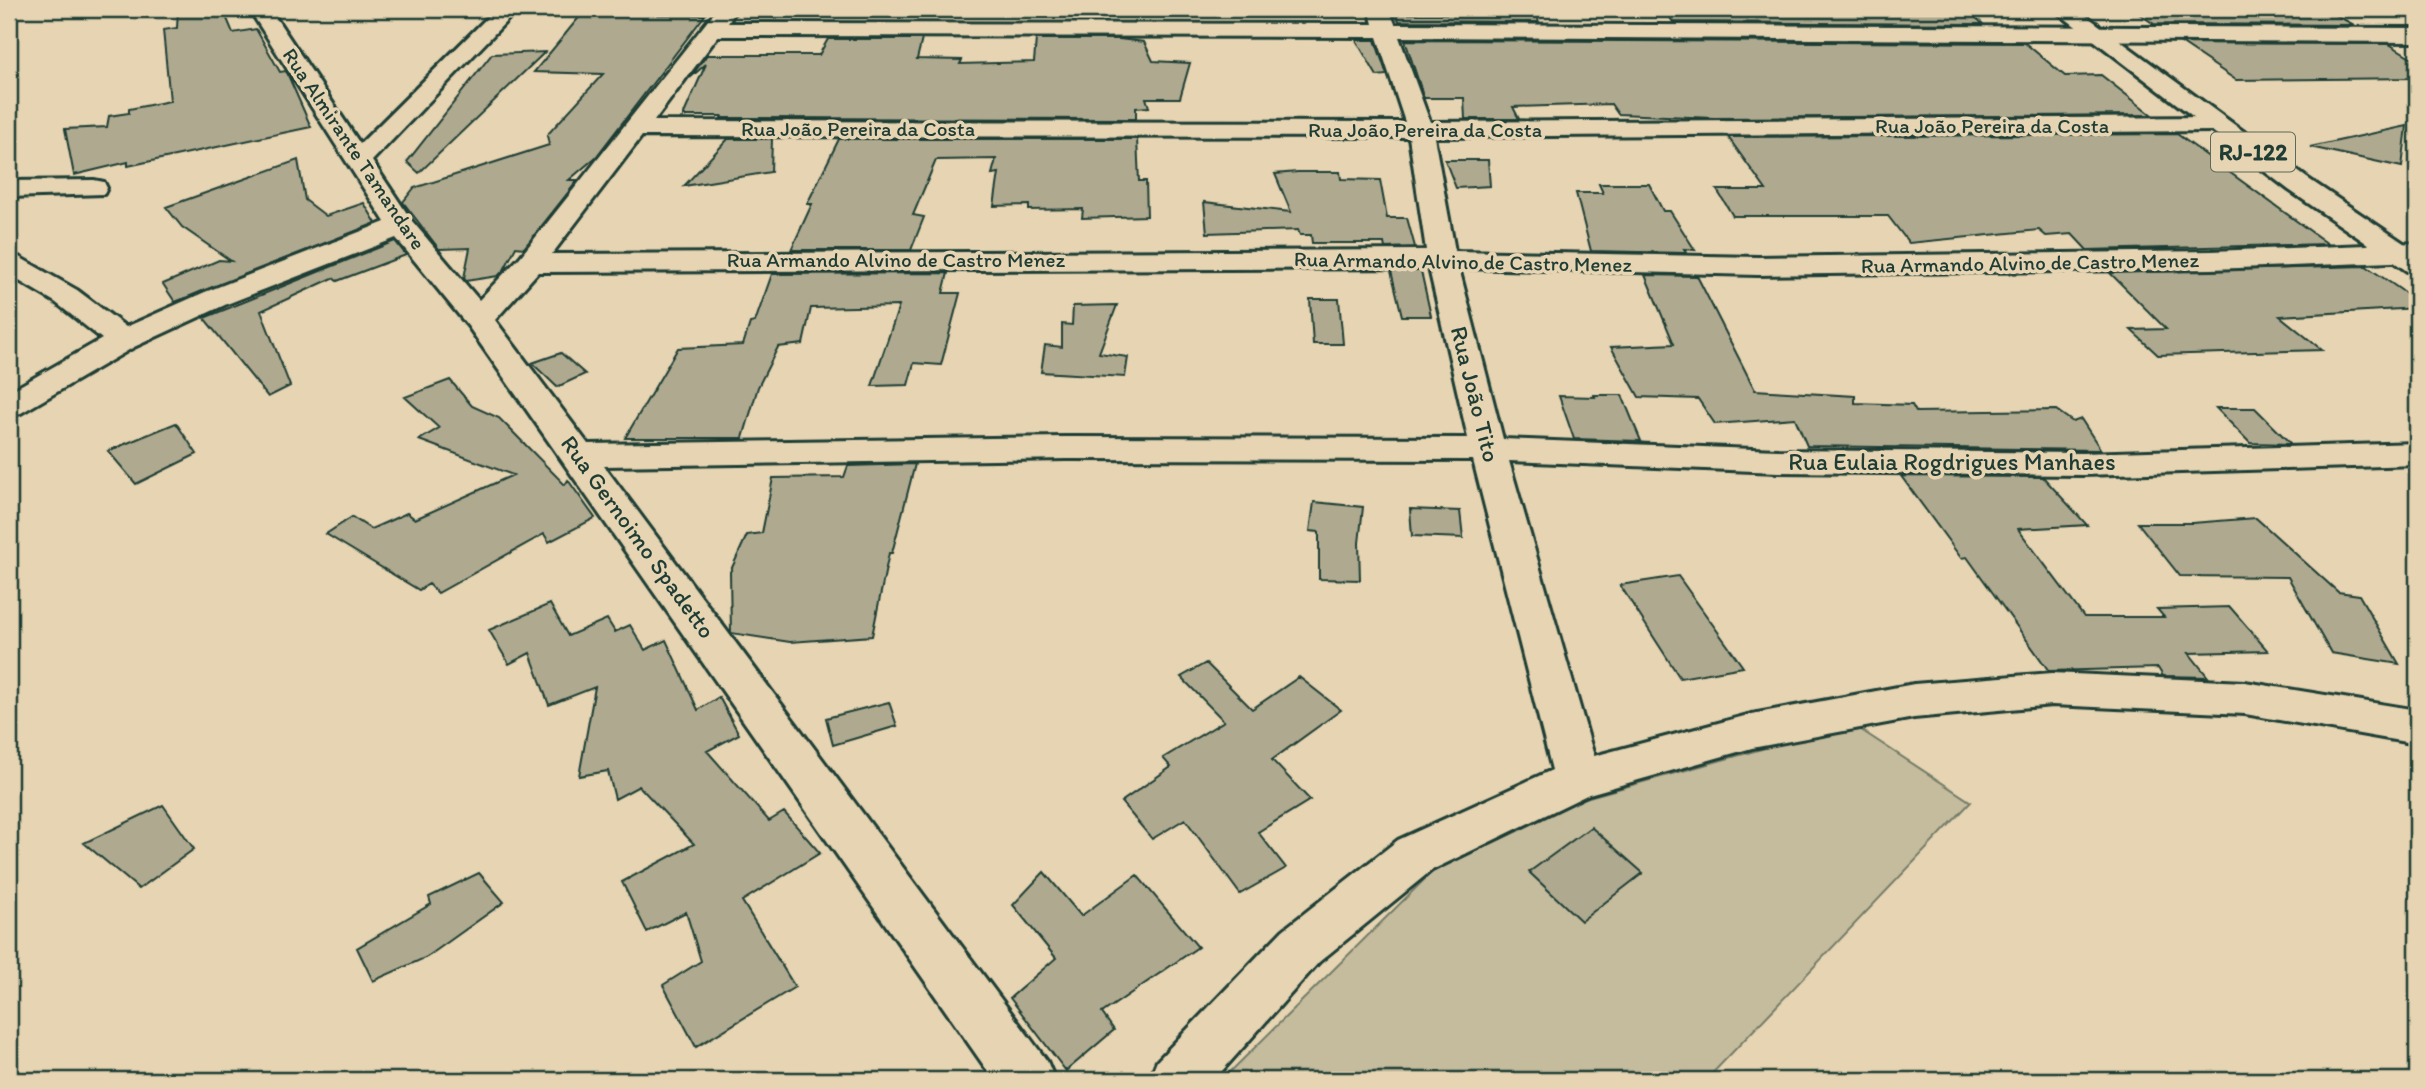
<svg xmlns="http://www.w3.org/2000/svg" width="2426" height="1089" font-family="Itim,sans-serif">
	<rect width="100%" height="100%" fill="#e6d4b2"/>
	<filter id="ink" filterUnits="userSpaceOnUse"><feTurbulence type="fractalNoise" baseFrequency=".0143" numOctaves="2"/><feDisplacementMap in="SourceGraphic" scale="14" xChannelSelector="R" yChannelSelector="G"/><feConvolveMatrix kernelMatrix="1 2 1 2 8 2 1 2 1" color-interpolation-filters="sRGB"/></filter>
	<g filter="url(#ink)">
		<!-- green -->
		<path fill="#c5bb9d" stroke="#727c68" stroke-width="2" d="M1852 724 1971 802 1706 1080H1222L1435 869 1578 800Z"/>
		<!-- building -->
		<path fill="#afaa8f" stroke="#1f3d34" stroke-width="2" d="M178 9H223L233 33 256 29 280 72 286 71 288 75 311 127 128 166V162L74 175 65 129 107 127 109 116 129 113V109L170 101 163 30 177 28Z
			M1496 9H1535L1539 22 1399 21 1396 14H1498Z
			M1664 9H1966L1983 24 1673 22Z
			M2132 9H2325L2354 25 2154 24Z
			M585 10H663L659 15H705L596 157 569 180H578L524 248 516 247 504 270 498 276 466 281 464 278 470 248 439 249 403 202 414 188 549 145 547 135 603 74 534 72Z
			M828 39H922L917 59 962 60 960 64 1034 62 1036 39H1119L1144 42 1153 61 1190 63 1180 98H1146L1149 107 1136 108V119L721 118 722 116H683L706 64 690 78 707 55H819Z
			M1356 40H1375L1387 75 1377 76Z
			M1405 40 2025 43 2065 76 2101 75 2152 115 1714 118 1618 114 1611 104 1513 107 1519 119H1465L1464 98H1424Z
			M2181 43 2389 44 2417 61V78L2236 80Z
			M545 52 419 173 407 162 492 54Z
			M2407 126 2402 167 2310 147Z
			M2177 134 2328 244 2087 250 2072 234 2046 236 2039 230 1909 243 1888 216H1733L1717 190H1766L1728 137Z
			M728 139H772L771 172 684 186Z
			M839 139H1137L1139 181H1146L1147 216 1082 218 1083 209 1029 210V205L994 206 999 173 992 174 996 159 936 160 913 215 924 217 911 250H791L812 204H807Z
			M298 160 305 200 326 216 364 203 376 223 175 302 163 284 219 260 231 261 182 227 166 207Z
			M1445 160H1488L1490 186 1456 188Z
			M1298 172H1340L1341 179 1380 180 1387 218H1407L1415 247 1385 248 1384 243H1312L1311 235H1300L1298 230 1207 233 1204 202 1291 212 1275 174Z
			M1599 184H1649L1663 211H1670L1695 250 1684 249 1686 253 1591 251 1576 193H1603Z
			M395 241 406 255 337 281 333 278 261 311 290 386 268 397 204 318Z
			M2366 266 2417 301V308L2280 316 2322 350 2158 355 2131 330 2166 329 2110 273Z
			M1391 271H1421L1431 316H1402Z
			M948 273 943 293H960L941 365 914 363 908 385 872 386 899 306 811 308 803 344 778 347 758 387 743 438H625L678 348 743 345 750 323 755 322 772 274Z
			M1645 275 1697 276 1755 390 1855 396V403L1912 405 1916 412 2056 410 2073 422 2081 419 2101 450 1807 446 1795 418 1715 424 1698 399 1639 397 1611 347 1674 344Z
			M1310 299H1339L1343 344H1313Z
			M1117 305 1099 353 1128 357 1125 377 1041 372 1045 345 1062 347V324L1072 325 1073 306Z
			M561 353 585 374 557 387 532 363Z
			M450 380 472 406 499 418 565 485 568 480 595 518 549 542 544 534 438 593 429 584 419 590 326 534 352 517 371 529 407 513 415 519 513 475 419 440 439 428 405 397Z
			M1594 395H1622L1641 441 1574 439 1559 396 1595 397Z
			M2216 408H2255L2291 444 2250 443Z
			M176 423 197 454 136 484 108 451Z
			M915 464 892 553H889L872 636 790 642 731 633 730 572 747 535 762 533 773 478 844 477 848 466Z
			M1901 476 2043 477 2087 525 2018 529 2084 617H2164L2157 609 2230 607 2268 651 2189 653 2208 677 2163 676 2158 668 2049 671 1967 557 1961 558Z
			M1314 502 1363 507 1359 543 1360 580 1319 579V532L1310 531Z
			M1410 509 1460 511 1463 538 1412 536Z
			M2256 518 2338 592 2359 595 2399 664 2331 653 2288 577 2180 576 2138 523H2192Z
			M1678 576 1743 667 1680 678 1620 585Z
			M550 604 568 636 607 619 615 632 630 625 645 650 666 640 698 710 719 697 739 734 707 751 769 821 784 812 820 853 742 901 795 987 696 1047 663 985 701 961 686 912 647 932 622 882 694 844 639 786 615 799 608 771 579 776 595 687 549 705 530 653 509 664 489 630Z
			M1206 663 1252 709 1299 677 1341 710 1272 760 1310 800 1258 832 1286 868 1240 894 1185 819 1152 839 1121 802 1171 767 1163 758 1224 721 1181 677Z
			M889 702 897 726 833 745 826 718Z
			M163 805 194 849 139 889 84 843Z
			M1591 827 1643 873 1581 921 1529 872Z
			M1044 872 1081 916 1137 875 1198 947 1102 1013 1114 1030 1066 1071 1010 998 1056 958 1013 905Z
			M479 873 504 902 427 957 373 981 357 948 431 904 429 897Z"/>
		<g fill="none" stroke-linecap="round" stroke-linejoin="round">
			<defs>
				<path id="minor" d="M249 9H270L360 144 496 9H518L372 161 412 221 479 300 520 257 717 9H737L728 23 1373 24 1369 9H1389L1395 24 2417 28V42L1399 37 1430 122 2216 117 2225 119 2228 124 2225 129 2216 131 1434 137 1455 251 1758 257 2212 251 2417 243V261L2212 269 1758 275 1459 268 1503 439 1778 450 2083 453 2417 443V465L2083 475 1778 472 1509 461 1594 756 1752 714 1914 684 2052 673 2245 682 2417 710V744L2245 714 2052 705 1914 718 1752 748 1589 794 1432 870 1319 962 1214 1080H1149L1157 1061 1283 930 1398 840 1552 770 1473 460 1066 459 604 466 1047 1061 1055 1080H994L468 326 396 238 227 304 134 347 21 413 9 416V392L102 339 55 302 9 275V254L19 257 77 290 126 327 205 292 385 222ZM718 36 1377 37 1405 122 654 121ZM642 136 1409 137 1426 250 552 254ZM1429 268 1468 438 1066 437 588 444 495 320 538 272Z
					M94 180 104 182 107 188 104 194 9 197V181Z"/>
				<path id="primary" d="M2053 9H2077L2307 178 2417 252V274L2407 271 2289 190Z"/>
			</defs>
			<!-- minor casing -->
			<use href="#minor" stroke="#1f3d34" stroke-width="6"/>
			<!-- primary casing -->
			<use href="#primary" stroke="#1f3d34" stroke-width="6"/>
			<!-- minor -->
			<use href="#minor" fill="#e6d4b2" fill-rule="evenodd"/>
			<!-- primary -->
			<use href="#primary" fill="#e6d4b2" fill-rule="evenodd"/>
		</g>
	</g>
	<g text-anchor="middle" stroke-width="7" stroke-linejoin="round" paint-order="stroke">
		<!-- far-street labels -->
		<g font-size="21" fill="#1f3d34" stroke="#e6d4b2">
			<text x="1992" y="133">Rua João Pereira da Costa</text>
			<text x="858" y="136">Rua João Pereira da Costa</text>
			<text x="1425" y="137">Rua João Pereira da Costa</text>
			<text transform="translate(354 149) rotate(56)" y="7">Rua Almirante Tamandare</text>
			<text x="896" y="267">Rua Armando Alvino de Castro Menez</text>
			<text transform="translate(1463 262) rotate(1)" y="7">Rua Armando Alvino de Castro Menez</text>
			<text transform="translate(2030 263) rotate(-1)" y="7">Rua Armando Alvino de Castro Menez</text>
		</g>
		<!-- shield labels -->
		<rect fill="#e6d4b2" stroke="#5b6a5a" stroke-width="2" x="2211" y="132.5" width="84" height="39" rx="5"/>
		<g font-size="23" font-weight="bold" fill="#1f3d34">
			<text x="2253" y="160">RJ-122</text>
		</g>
		<!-- street labels -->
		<g font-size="24" fill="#1f3d34" stroke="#e6d4b2">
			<text transform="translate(1475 394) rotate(76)" y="8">Rua João Tito</text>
			<text x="1952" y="470">Rua Eulaia Rogdrigues Manhaes</text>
			<text transform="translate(638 537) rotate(54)" y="8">Rua Gernoimo Spadetto</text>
		</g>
	</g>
	<!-- margin -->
	<rect width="2426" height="1089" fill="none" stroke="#e6d4b2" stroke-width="35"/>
	<rect x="18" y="18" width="2391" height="1054" fill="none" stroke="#1f3d34" stroke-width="2.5" filter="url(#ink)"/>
</svg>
